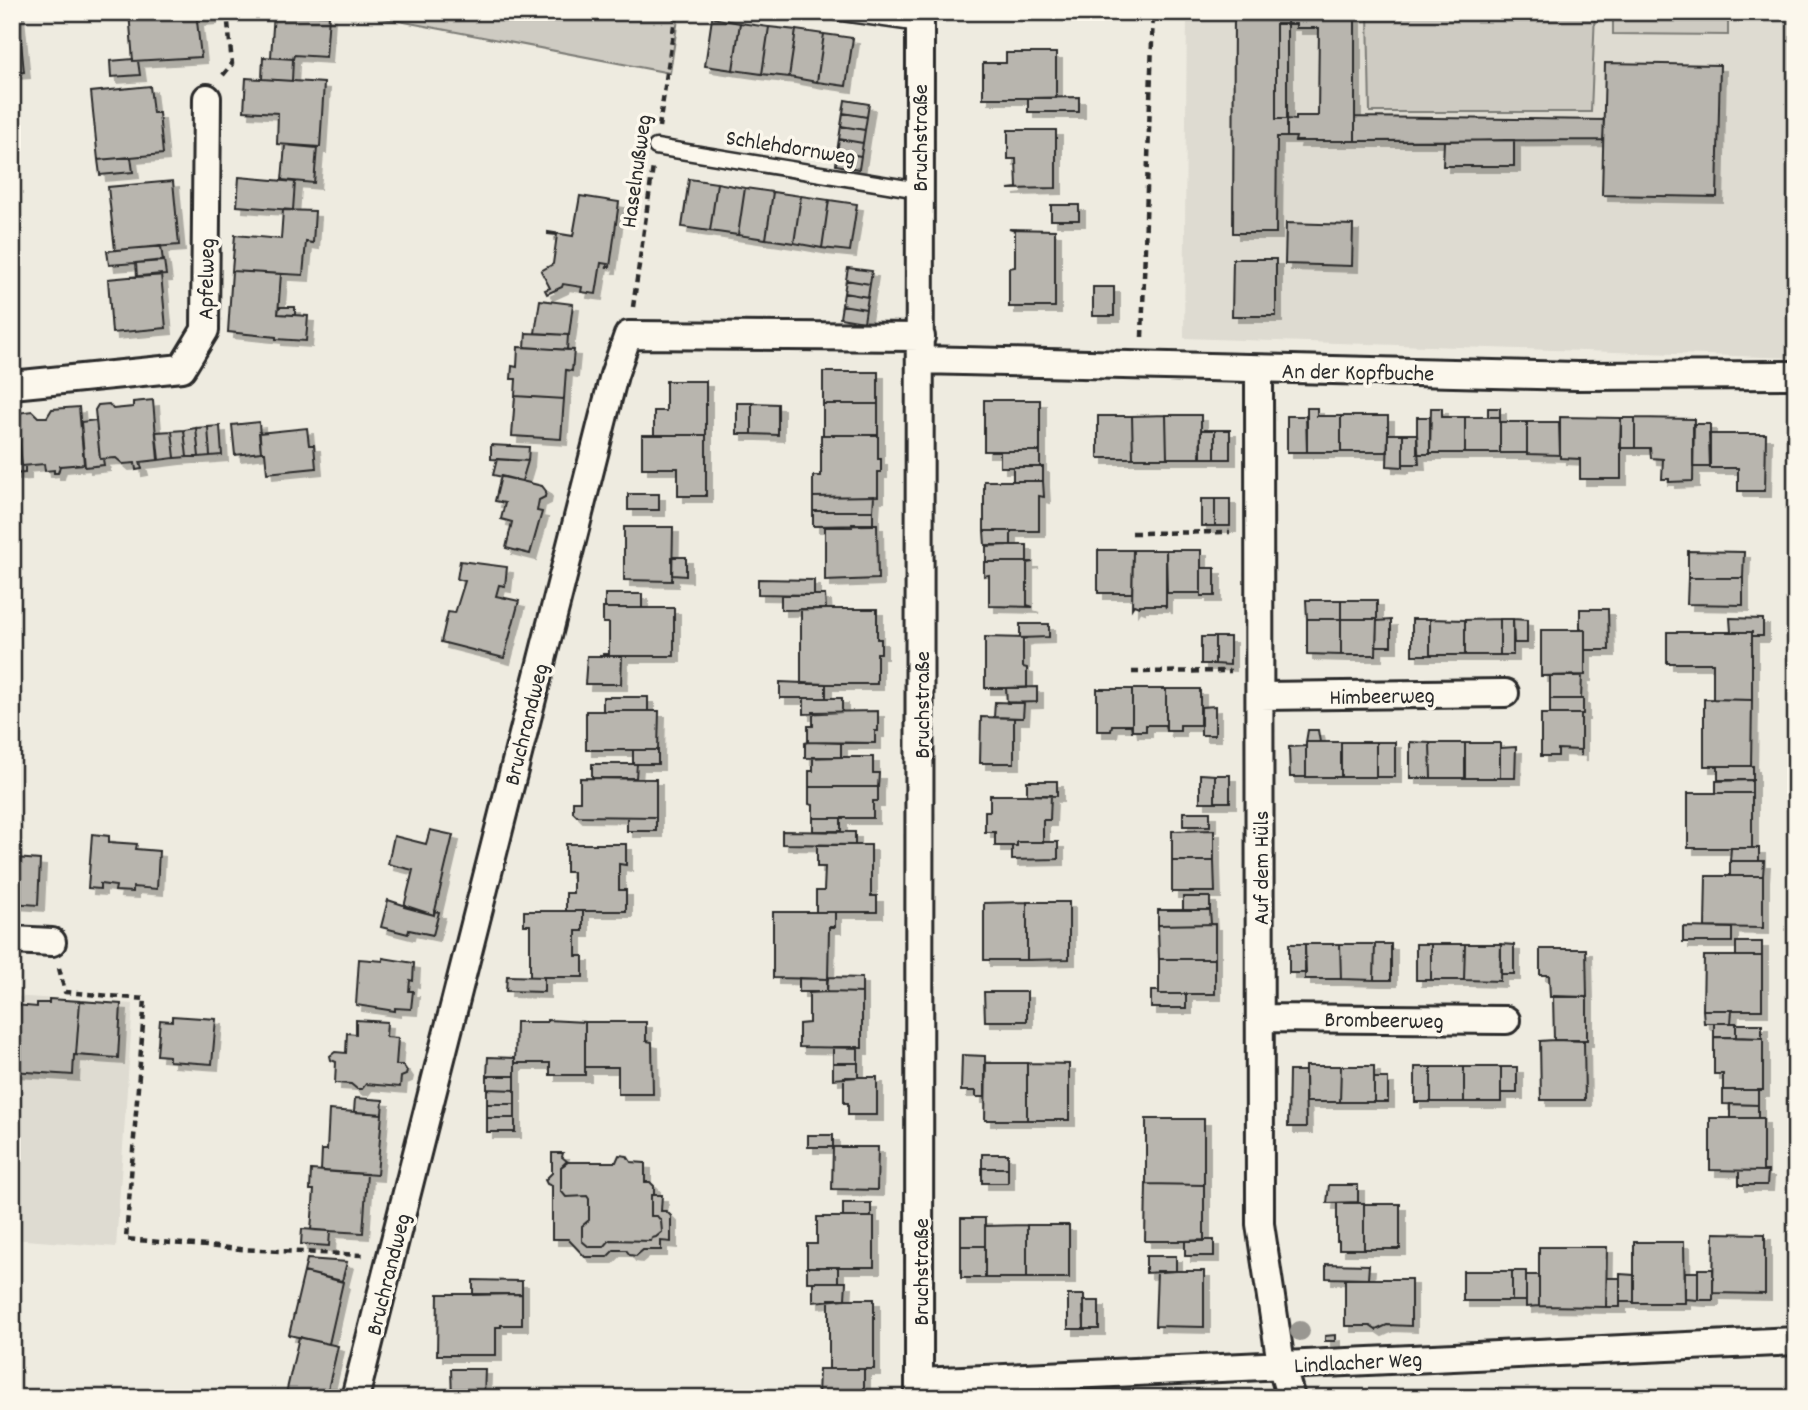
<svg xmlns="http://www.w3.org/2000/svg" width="1808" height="1410" font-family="Dekko,sans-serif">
	<defs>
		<filter id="shadow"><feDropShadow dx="6" dy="6" stdDeviation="0" flood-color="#0004"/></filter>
	</defs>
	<rect width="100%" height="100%" fill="#eeebe0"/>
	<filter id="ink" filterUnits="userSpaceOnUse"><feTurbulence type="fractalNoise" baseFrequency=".0143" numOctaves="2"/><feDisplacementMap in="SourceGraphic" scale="14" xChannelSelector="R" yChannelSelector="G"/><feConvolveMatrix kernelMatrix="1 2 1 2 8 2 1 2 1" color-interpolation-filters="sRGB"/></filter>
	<g filter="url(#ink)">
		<!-- built -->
		<path fill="#dedbd1" d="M1187 12H1796V358L1184 338Z
			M12 996 133 1004 116 1247 12 1239Z"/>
		<!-- green -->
		<path fill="#cecbc2" stroke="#7c7b76" stroke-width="2" d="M352 12H679L670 73Z
			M1368 12H1595L1591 112H1370Z
			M1613 12H1728V35L1613 34Z"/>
		<!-- building -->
		<path fill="#b8b5ae" stroke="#2b2b2b" stroke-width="2" filter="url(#shadow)" d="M12 12H18L24 72 12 73Z
			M129 12H196L201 57 133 61Z
			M196 12H211V18L197 19Z
			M274 12 329 15 326 57 294 55 293 59 271 57Z
			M1234 12H1288L1287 24H1276V119H1287V137H1277L1276 233H1233Z
			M1288 12H1355V141H1295L1296 137H1287V119L1296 120V116H1318L1319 28H1296V24H1287Z
			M712 18 740 23 733 70 705 66Z
			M740 23 769 27 762 74 733 70Z
			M1276 24H1287V119H1276Z
			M769 27 796 30 789 77 762 74Z
			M796 30 824 34 817 82 789 77Z
			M824 34 853 38 846 86 817 82Z
			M1006 53H1056V98H983V63H1006Z
			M263 57 293 59 292 81 262 79Z
			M133 59V61H138L140 75 111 77 110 61Z
			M1605 63 1720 65 1717 197 1602 195Z
			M246 78 324 83 320 147 277 144 278 113 244 111Z
			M150 86 153 113H159L163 154 98 160 91 92Z
			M1079 97V112H1028V98Z
			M845 100 869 104 867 117 843 113Z
			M843 113 867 117 865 130 841 126Z
			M1355 117 1604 120 1603 140 1355 141Z
			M841 126 865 130 863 143 839 139Z
			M1008 130H1056V188L1008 189 1017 188 1016 159H1008Z
			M839 139 863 143 861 156 837 152Z
			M1514 140V166H1443L1444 141Z
			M285 145 317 148 314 183 282 180Z
			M837 152 861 156 859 169 836 165Z
			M131 157 133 172 100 175 98 160Z
			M239 177 295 182 293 210 237 206Z
			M689 179 717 183 710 231 682 227Z
			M173 181 179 245 115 250 108 187Z
			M717 183 745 188 738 235 710 231Z
			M745 188 773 192 766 239 738 235Z
			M773 192 801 196 794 243 766 239Z
			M580 196 619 202 610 267H607L608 264 601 263 596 294 581 292 582 287 563 284 562 287 547 294 545 290 550 288 541 271 553 264 557 235 548 234V232L573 236Z
			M801 196 829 200 822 248 794 243Z
			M829 200 857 204 850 251 822 248Z
			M1051 205H1079V220H1051Z
			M283 210 315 211 313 243 306 242 303 275 232 271 235 235 281 239Z
			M1286 223 1353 225 1352 266 1285 264Z
			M1009 229 1055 230V307H1009V268L1015 267V231Z
			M161 246 163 261 109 265 107 251Z
			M1233 259H1276V316H1232Z
			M164 260 166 275 137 277 136 263Z
			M848 268 872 271 870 284 846 280Z
			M232 271 281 274 278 314 308 316 306 341 276 339V337L228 332Z
			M161 274 166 328 112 333 108 279Z
			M846 280 870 284 868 297 844 293Z
			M1093 287H1114V316H1093Z
			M844 293 868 297 866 309 842 305Z
			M540 300 573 304 569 335 535 333Z
			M842 305 866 309 864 322 840 318Z
			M279 307H295V315L278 314Z
			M526 333 568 335 567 350 525 347Z
			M518 347 574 350 572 371 566 370 564 399 515 396 516 379H511L512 366 517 367Z
			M823 372H878V404H823Z
			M666 381H706V435H654V411H666Z
			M515 396 564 399 561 439 512 436Z
			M153 400 158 460 140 462 142 469 136 470 135 463 123 464 116 458 100 459 95 410 98 405 109 404 113 409 133 407V402Z
			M984 400H1040V451H984Z
			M737 403H752V434H737Z
			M752 403 778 404V435L752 434Z
			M823 404H878V435H823Z
			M79 407 84 464 60 466 58 473H54V470L45 471 44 464 22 466 17 413 32 411 38 417H47L52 409Z
			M1307 408H1317V416H1341V452H1307Z
			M1431 408H1442V417H1465V453H1430Z
			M1488 408H1500V417H1488Z
			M1166 415 1167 458H1133L1132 416Z
			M1166 415H1201V458H1167Z
			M1098 416H1132L1133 458H1098Z
			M1287 416H1306L1307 452H1287Z
			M1341 416H1388V452H1341Z
			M1417 417H1430V454H1417Z
			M1465 417H1500V453H1465Z
			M1560 417 1621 418V479H1580V459L1560 458Z
			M1621 418H1635V448H1620Z
			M1635 418 1694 419 1693 481 1669 482V479H1662L1663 459 1651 458 1650 448H1635Z
			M96 420 100 459H103L104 465 85 467 81 422Z
			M259 422 261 452 235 455 232 425Z
			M1500 422H1527V453H1500Z
			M1527 422H1559L1560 455 1527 454Z
			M1693 424H1710V467H1693Z
			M220 426 222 455 210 456 208 427Z
			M18 427 22 466H25V473L12 474V428Z
			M208 427 210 456 199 457 196 428Z
			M196 428 199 457H187L184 430Z
			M307 428 309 445H314L316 468 267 473 265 452H261L259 433Z
			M184 430 187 457 175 458 172 431Z
			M1201 430H1215V458H1200Z
			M1215 430H1230V459H1215Z
			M172 431 175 458 159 460 156 432Z
			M1388 434H1403V467L1387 466Z
			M1403 434H1417L1419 464H1403Z
			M1709 434H1766L1765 491H1738V468H1710Z
			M642 435H706V496H678V468H642Z
			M821 435H878V459H881V472H878V496L813 497V476H821Z
			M491 445 529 447 528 461 491 459Z
			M1000 451H1040V467H1000Z
			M497 459 528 461 522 481 493 475Z
			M1013 467H1043V481H1013Z
			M501 476 542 486 546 491 545 497 539 500 537 511 542 512 530 554 506 548 512 522 501 519 505 503 495 501Z
			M984 481H1043L1044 497 1039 496V531H984Z
			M628 494H659V510H628Z
			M874 496 873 511H813V497Z
			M1201 499H1215V526H1201Z
			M1215 499H1230V526H1215Z
			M813 511H873V525L813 526Z
			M852 524H877L878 579 825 581V527H852Z
			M624 527H673L672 581 624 580Z
			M984 531H1011V545H985Z
			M1011 545H1027V562H986V546Z
			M1098 550H1133L1132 593H1098Z
			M1133 550H1166V608L1165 605H1139V607L1134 605 1132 608Z
			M1166 550H1201V593H1167Z
			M1688 551 1744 552 1743 578H1688Z
			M672 557H686V576L672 575Z
			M460 561 507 567 505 586 499 585 496 596 519 601 504 658 441 642 448 612 455 613 465 581 457 579Z
			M984 562H1033L1027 563V605L1033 607 989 606V575L984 576Z
			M1201 568H1215V596H1201Z
			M1688 578H1743V605L1687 604Z
			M758 579 814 580V595L758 594Z
			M605 594H642V608H605Z
			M781 595H825L826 609 781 610Z
			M1306 600H1341V619H1307Z
			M1341 600H1377V619H1341Z
			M603 608H674V656H603V654H609V623H603Z
			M801 609H877V639H881V653H877V684H801Z
			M1580 609H1608L1609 650H1585V630L1580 629Z
			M1730 618 1763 619V636H1752V632H1731Z
			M1307 619H1341V655L1307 654Z
			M1341 619H1377L1376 655H1341Z
			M1412 619H1430V655H1412Z
			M1430 619 1465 620V655H1430Z
			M1500 619H1513V655H1500Z
			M1500 619V655H1465V620Z
			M1513 619 1527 620V643H1514Z
			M1391 620V646H1376L1377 621Z
			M1020 624H1049V637L1020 638Z
			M1541 630H1585V675L1541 676Z
			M1667 632H1752V700L1713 699V663H1667Z
			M985 637 1027 638 1023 639V667L1027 668V688H985Z
			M1201 637H1215V664H1201Z
			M1215 637H1230V665L1215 664Z
			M587 656H622L621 684H585Z
			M1550 676H1582L1581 699H1550Z
			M780 682 826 684V698H780Z
			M1037 687V702L1007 703 1006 688Z
			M1097 689H1132V731L1131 725H1112L1111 731H1097Z
			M1132 689H1166V731L1165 725H1146V731H1132Z
			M1166 689H1200V725H1180V731H1166Z
			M603 697H648V711H603Z
			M804 698H842V712L804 714Z
			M1550 699H1583V714H1550Z
			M1704 699 1752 700 1751 766H1704Z
			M995 702 1024 703 1023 718 994 717Z
			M1215 706V735H1201V707Z
			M586 711H659L658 750H586Z
			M878 711V731H875V743L808 742V726H813V712Z
			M1541 714H1581V756L1580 750 1558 749V756H1541Z
			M981 717 1014 718V763H980Z
			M1308 730H1318L1320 742H1306Z
			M808 742 841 743V757L805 758V743Z
			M1306 742H1341V777H1306Z
			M1341 742H1376V777H1341Z
			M1376 742H1395V777H1376Z
			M1410 742 1430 743 1431 778H1410Z
			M1430 743H1465V778H1431Z
			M1465 743H1500V778H1465Z
			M1306 746V777H1290L1289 747Z
			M1516 747 1515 778H1500V748Z
			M633 750H658V764H633Z
			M813 757H873V773H879L878 787H809V771H813Z
			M592 764H637L636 778H592Z
			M1718 766H1753V780H1718Z
			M1200 774 1215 775V802H1200Z
			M1215 775H1230V802H1215Z
			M580 778 656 779V817L577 816 573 812V801H580Z
			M1752 780V793H1716V781Z
			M1027 781H1057V796L1027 795Z
			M809 787H878V801H873V818H813V805L809 804Z
			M1688 793H1752V848H1688Z
			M990 795H1051L1050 820H1043V842H1017V846H995V832H985V811H990Z
			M1183 812H1210V826H1183Z
			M627 817H656V831H627Z
			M813 818H841V831H813Z
			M430 830 453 835 434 915 404 907 413 870 388 864 394 836 426 844Z
			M1214 830V861H1172V831Z
			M782 831 855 832V845L782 844Z
			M92 834 109 836V842L137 844 136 849 159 851 157 889 133 887V892L115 891 116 886 100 884V889L88 888Z
			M1017 842H1058V859L1012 860V846H1017Z
			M566 844H626V865L619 864V890H626V911H566V893H573V872H566Z
			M817 845H871V896H877V912H816V891H824L825 867H817Z
			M1731 848H1759V861H1730Z
			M15 858 40 860 38 905 12 903Z
			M1172 861H1214L1215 892H1172Z
			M1730 861H1764L1763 876H1730Z
			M1706 876H1763V928L1705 927Z
			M1183 897H1210V910H1183Z
			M388 900 434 915V911L439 912 433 935 409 930 408 934 381 927Z
			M1027 902H1069V959L1027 960Z
			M1027 902V960H984V903Z
			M1158 910H1210L1211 924 1158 925Z
			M524 911H583V931H576V956H583V977H530V925H524Z
			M773 912H835V927H829L828 979 773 978Z
			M1215 924V959H1159L1158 925Z
			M1683 927 1732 928V942H1683Z
			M1736 942H1762V956H1736Z
			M1289 944H1305L1306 973H1289Z
			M1305 944H1340L1341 979H1305Z
			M1340 944H1375L1374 980 1341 979Z
			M1375 944H1391V980H1374Z
			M1416 944H1431V980H1416Z
			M1431 944H1465L1464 980H1431Z
			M1465 944H1501L1500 981 1464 980Z
			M1501 944 1514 945V974H1501Z
			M1540 949H1586L1587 997H1550L1549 975H1540Z
			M1704 956H1762V1010H1703Z
			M383 958 414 963 413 981 410 980 409 991H413L411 1009 395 1008V1011L356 1005 359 959 383 961Z
			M1159 959H1215V994H1159Z
			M507 976 544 977V992L506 991Z
			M828 977 862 978V993L827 992Z
			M799 978 827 979V992H799Z
			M1151 991H1159V994H1186V1008H1151Z
			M827 992 862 993V1048L799 1047V1024L809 1023V993Z
			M984 992H1027V1021H985Z
			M1553 996 1587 997V1040H1554Z
			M49 999 80 1001 76 1055H74L73 1075 12 1071V1011L14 1005 37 1007V1003H49Z
			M80 1001 121 1004 118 1058 76 1055Z
			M1703 1010H1732L1731 1023H1704Z
			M172 1016 216 1019 212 1064 169 1061V1056L157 1055 160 1020 172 1021Z
			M356 1020 387 1022 386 1037 398 1038 396 1065H403L407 1071 406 1075 401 1077 400 1087 366 1084 362 1089H357L351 1084 335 1083 336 1062 331 1060 330 1056 335 1052 346 1053 347 1033 356 1034Z
			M547 1020 585 1022V1075H550V1063H515L516 1022H547Z
			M585 1022H646V1041L652 1042 653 1094H618V1067H585Z
			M1714 1023H1736V1037H1714Z
			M1736 1024H1762V1038L1736 1037Z
			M1714 1037 1763 1038V1090H1723V1074H1714Z
			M1554 1040 1584 1041 1585 1100H1541L1540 1041Z
			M833 1047H858V1063H833Z
			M962 1055 985 1056V1097H976V1091H961Z
			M488 1057 515 1058V1076H487Z
			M833 1063H858V1077L833 1079Z
			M986 1063H1027V1120H985Z
			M1027 1063 1069 1064V1120H1027Z
			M1305 1066H1341L1340 1102H1305Z
			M1341 1066H1374V1102H1340Z
			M1415 1067H1431V1102H1415Z
			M1431 1067H1464V1102H1431Z
			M1464 1067H1501V1102H1464Z
			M1501 1067H1517V1093H1501Z
			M1289 1071H1305L1306 1127H1288Z
			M487 1076H515V1090L487 1089Z
			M844 1077H877V1115H848V1103H844Z
			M1374 1078H1388V1102H1374Z
			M487 1089 515 1090V1104H487Z
			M1723 1090H1758V1105L1723 1104Z
			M355 1098 383 1100 382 1114 354 1112Z
			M487 1104H515V1118H487Z
			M1730 1104 1758 1105V1118H1730Z
			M329 1110 382 1114 377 1175 321 1171 322 1150H327Z
			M487 1118H515V1132H487Z
			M1710 1118H1763V1171L1710 1170Z
			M1146 1119H1204V1185L1146 1184Z
			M808 1135H833V1147H808Z
			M833 1147H878L877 1190 832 1189Z
			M552 1153H563L562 1157 568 1162 561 1167V1191L566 1197 587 1196 589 1199V1220L582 1226V1241L589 1247H604L610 1240 651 1241 652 1238 656 1237 662 1232 661 1221 657 1216H651V1195H662L661 1211H666L671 1216V1242L661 1241V1250H643L636 1256 630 1255 626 1250H614L607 1257H585L568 1239H552V1186L547 1184 545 1180 552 1173Z
			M982 1154H1008V1168H982Z
			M619 1155 627 1156 631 1162 645 1163V1182H650L654 1186V1195H651V1216H657L661 1221 662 1232 656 1237 652 1238 651 1241 610 1240 604 1247H589L582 1241V1226L589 1220V1199L587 1196 566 1197 561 1191V1167L566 1162H616Z
			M982 1168H1008V1183H982Z
			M311 1170 367 1174 363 1233 311 1230 314 1190H310Z
			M1739 1171H1768L1767 1185H1739Z
			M1146 1184 1204 1185V1241H1145Z
			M1329 1185H1358V1202L1327 1203Z
			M843 1203H871V1217H843Z
			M1337 1203H1364V1249H1339V1241H1337Z
			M1364 1204H1400V1249H1364Z
			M817 1217H874V1267H807V1244H817Z
			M961 1218H985V1246H961Z
			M1027 1225H1069V1278H1027Z
			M1027 1225V1278H985V1226Z
			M302 1229 330 1231 329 1246 301 1244Z
			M1714 1233 1765 1234V1294L1713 1293Z
			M1204 1240H1214V1256H1185V1241Z
			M1634 1242H1684L1685 1303H1634Z
			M961 1246H985V1278H961Z
			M1539 1247H1607L1606 1307 1539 1306Z
			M1146 1256H1176V1271L1146 1273Z
			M307 1259 347 1262 342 1281 304 1272Z
			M1326 1264 1369 1265 1368 1279 1326 1278Z
			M807 1267H838V1282H807Z
			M1698 1269H1713V1300H1698Z
			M1157 1271H1204V1327L1155 1326Z
			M1463 1271H1512V1301H1463Z
			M1512 1271H1526V1301H1512Z
			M304 1272 343 1282 329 1344 289 1335Z
			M1685 1272H1698V1300L1685 1299Z
			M1620 1274 1634 1275V1302H1620Z
			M1526 1275H1539V1306L1526 1307Z
			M1607 1278H1620V1307H1606Z
			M1345 1279H1411V1326L1387 1325 1376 1330 1370 1326H1345Z
			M473 1280 522 1281V1294L473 1295Z
			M813 1282H846L845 1299 813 1302Z
			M438 1294H522V1325H501V1327H496V1355H437Z
			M1068 1295H1084V1329H1068Z
			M829 1299H874V1369H829Z
			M1083 1301H1099V1329H1084Z
			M1335 1335V1341H1325V1336Z
			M299 1337 338 1346 326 1398H285Z
			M451 1369H485L484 1398H452Z
			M819 1369H864V1398H818Z
			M410 1396H452V1398H410Z"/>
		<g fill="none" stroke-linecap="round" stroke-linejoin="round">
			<defs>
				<path id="lane" d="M835 12 920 24
					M656 147 919 190"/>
				<path id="street" d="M921 360 1577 376 1796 375
					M1259 369 1260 1224 1281 1364 1291 1398
					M12 385 182 368 205 330 207 98
					M1260 696 1505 693
					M12 940 52 942
					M1261 1018 1506 1020
					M920 1382 1796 1341
					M355 1398 614 375 628 335 921 337
					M919 1398 920 12"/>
			</defs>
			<!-- lane casing -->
			<use href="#lane" stroke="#2b2b2b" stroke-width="19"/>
			<!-- street casing -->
			<use href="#street" stroke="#2b2b2b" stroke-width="32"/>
			<!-- path -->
			<path stroke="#2b2b2b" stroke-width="4.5" stroke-dasharray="7 5" stroke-linecap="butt" d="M223 75 232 64 227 12
				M659 127 676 12
				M633 307 653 167
				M1142 337 1153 12
				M1132 533 1230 532
				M1132 672 1231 671
				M59 968 65 992 145 999 126 1239 240 1249 363 1255"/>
			<!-- lane -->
			<use href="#lane" stroke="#fbf7ec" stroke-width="14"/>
			<!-- street -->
			<use href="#street" stroke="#fbf7ec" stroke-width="26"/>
		</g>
		<!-- trees -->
		<circle fill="#999791" cx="1300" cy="1331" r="10"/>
	</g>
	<g text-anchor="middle" stroke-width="7" stroke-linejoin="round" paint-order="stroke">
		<!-- street labels -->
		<g font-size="23" fill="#2b2b2b" stroke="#fbf7ec">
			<text transform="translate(919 138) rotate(-90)" y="8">Bruchstraße</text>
			<text transform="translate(791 146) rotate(9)" y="8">Schlehdornweg</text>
			<text transform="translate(635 171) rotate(-82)" y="8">Haselnußweg</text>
			<text transform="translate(205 279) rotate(-89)" y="8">Apfelweg</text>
			<text transform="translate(1358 371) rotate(1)" y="8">An der Kopfbuche</text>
			<text transform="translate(1382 695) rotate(-1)" y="8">Himbeerweg</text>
			<text transform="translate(921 705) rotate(-90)" y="8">Bruchstraße</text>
			<text transform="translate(525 724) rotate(-76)" y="8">Bruchrandweg</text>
			<text transform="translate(1260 868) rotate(-90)" y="8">Auf dem Hüls</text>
			<text transform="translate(1384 1019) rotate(1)" y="8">Brombeerweg</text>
			<text transform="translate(920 1272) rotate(-90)" y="8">Bruchstraße</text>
			<text transform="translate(387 1274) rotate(-76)" y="8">Bruchrandweg</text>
			<text transform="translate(1358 1361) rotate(-3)" y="8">Lindlacher Weg</text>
		</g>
	</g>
	<!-- margin -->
	<rect width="1808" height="1410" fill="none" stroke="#fbf7ec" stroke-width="42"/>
	<rect x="21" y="21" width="1766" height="1368" fill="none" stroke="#2b2b2b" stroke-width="2.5" filter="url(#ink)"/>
</svg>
